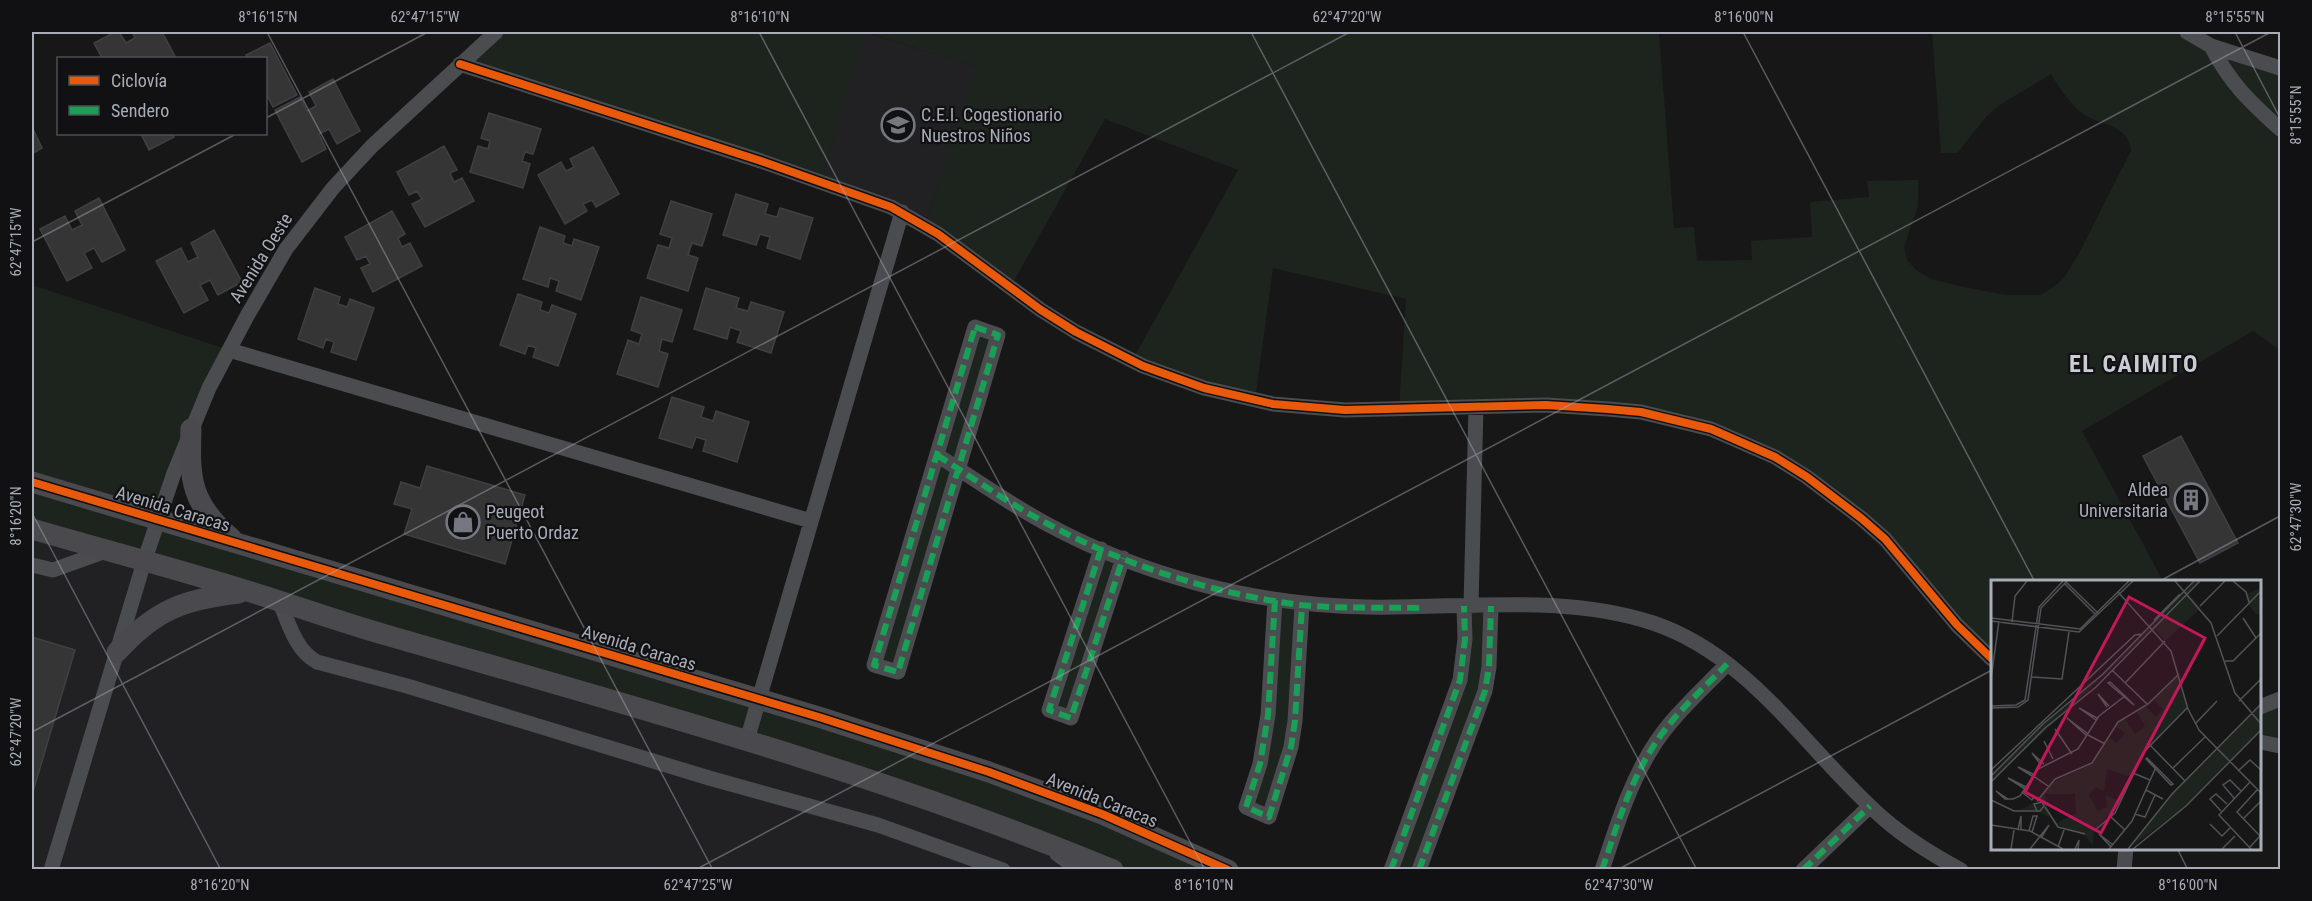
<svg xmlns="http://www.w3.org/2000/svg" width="2312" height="901" font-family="'Roboto Condensed',sans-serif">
	<rect width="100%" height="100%" fill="#171717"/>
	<!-- built -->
	<path fill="#212123" d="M864 32 977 67 925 226 821 182Z
		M32 529 654 711 1113 869H32Z"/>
	<!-- green -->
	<path fill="#1d241e" d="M496 32H1659L1674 228 1694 227 1697 261 1752 260 1751 241 1812 237 1810 202 1869 197 1867 181 1918 180V206L1904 247 1907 260 1916 270 1931 279 1963 287 2006 295H2041L2052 288 2063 279 2077 257 2131 151C2129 122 2094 126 2077 109 2067 99 2058 86 2051 74L2001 104 1987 116 1957 153H1941L1932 32H2187L2280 68V350L2253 331 2082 431 2163 581 1992 582V659L1905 561 1775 457 1641 412 1399 409 1406 299 1273 268 1255 400 1132 361 1238 170 1105 119 1010 288 925 226 976 67 865 32 821 182 460 64Z
		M32 285 229 350 158 520 822 718 1228 869H1113L1006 827 32 529Z
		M975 327 998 335 898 672 874 665Z
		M1101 549 1123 558 1071 718 1049 710Z
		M1275 600 1302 605 1295 721 1269 817 1246 807 1260 764Z
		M1464 606H1491L1489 667 1419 869 1391 870 1455 698Z
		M2280 699V746L2260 742V707Z"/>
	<!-- building -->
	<path fill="#353536" stroke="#3f4043" stroke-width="1.5" d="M115 32H119L126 43 135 38 132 32H162L176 58H102L94 43Z
		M270 43 297 95 273 107 266 93V58H248L246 55Z
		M333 79 360 131 337 144 329 129 319 134 326 149 302 162 275 110 300 97 307 111 316 106 309 92Z
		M489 113 541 129 533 154 525 152 522 161 530 164 523 188 470 172 478 146 488 149 490 141 481 138Z
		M32 127 42 148 32 154Z
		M141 134H172L174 137 149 150Z
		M444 146 457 170 450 173 454 182 462 178 474 201 425 227 412 204 422 199 417 191 409 195 397 172Z
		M593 147 619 194 596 207 592 200 583 204 587 211 565 224 538 175 561 162 566 171 574 167 570 159Z
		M736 194 768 204 765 214 777 217 780 208 813 218 800 259 767 248 770 237 760 234 756 245 723 235Z
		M99 198 125 250 102 262 94 248 84 253 92 268 67 281 40 229 65 216 72 230 82 225 75 211Z
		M671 201 712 214 702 246 692 243 688 255 698 258 688 291 647 278 658 245 669 248 672 238 660 234Z
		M392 211 405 234 398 238 402 247 410 243 422 266 373 292 361 268 370 264 366 256 357 260 345 237Z
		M540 227 565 236 563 243 572 246 574 239 599 247 581 300 556 291 559 281 550 278 548 287 523 279Z
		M214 230 242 282 218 295 210 280 200 285 208 300 184 313 156 261 181 248 188 262 198 257 191 243Z
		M315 288 340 297 338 304 347 307 350 299 374 308 356 360 331 352 334 342 326 339 323 348 298 339Z
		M706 288 739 298 736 308 748 311 751 302 784 312 771 353 737 342 741 331 730 327 727 339 694 329Z
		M518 294 542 302 540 310 549 313 552 305 576 314 558 366 533 357 536 348 528 345 525 354 500 345Z
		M641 297 682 310 672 342 662 339 659 351 668 354 658 387 617 374 628 340 639 344 642 334 631 330Z
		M672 397 704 407 701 417 713 421 716 411 749 422 737 462 703 451 706 440 696 437 692 448 659 438Z
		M2181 436 2238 543 2200 563 2143 456Z
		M427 466 525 495 505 564 404 534 412 509 394 504 401 482 420 488Z
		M32 637 75 650 32 795Z"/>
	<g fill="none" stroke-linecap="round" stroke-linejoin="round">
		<!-- street -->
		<path stroke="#4b4c50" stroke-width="15" d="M2187 32 2211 46 2280 68
			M2211 46C2230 83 2249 101 2280 129
			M460 64 761 161 891 207 938 234 1041 310 1076 332 1143 366 1204 388 1273 404 1345 410 1546 405 1608 409 1641 412 1711 429 1775 457 1807 477 1861 518 1885 539 1957 625 1992 659
			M975 327 998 335 898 672 874 665Z
			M229 350 811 521
			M937 455C973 478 1008 503 1045 523 1142 576 1255 605 1366 607 1461 609 1561 593 1653 623 1752 656 1809 754 1884 819 1908 840 1933 855 1961 870
			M1101 549 1049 710 1071 718 1123 558
			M32 565 53 570 106 551
			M1275 600 1268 715 1260 764 1246 807 1269 817 1291 747 1295 721 1302 605
			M279 601C289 623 295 650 317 662L407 686 709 778 878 825 1003 870
			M1471 606 1476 407
			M2260 707 2280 699
			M747 740 902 212
			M2260 742 2280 746
			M1057 854 1079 870
			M51 870 144 562 174 473 209 388 247 316 286 249 333 188 372 146 496 32
			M1391 870 1460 680 1465 639 1464 606
			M1419 870 1485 691 1489 667 1491 606
			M1602 870C1616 829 1628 787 1651 750 1670 718 1701 691 1727 664
			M1803 870 1870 806
			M2124 870 2126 848"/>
		<!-- secondary -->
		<path stroke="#4a4a4e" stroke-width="21" d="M191 429C189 480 191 504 232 539
			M32 482 822 718 989 772 1102 814 1228 870
			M32 529C104 550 178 569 251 592 296 606 341 622 386 635 631 706 877 772 1113 870
			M117 652C155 610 184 599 239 593"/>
		<!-- quiet -->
		<path stroke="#1a9f57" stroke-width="6" stroke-dasharray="12 6" stroke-linecap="butt" d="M975 327 998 335 898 672 874 665Z
			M937 455C973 478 1008 503 1046 523 1123 565 1214 594 1301 605 1342 609 1384 607 1425 608
			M1101 549 1049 710 1071 718 1123 558
			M1275 600 1268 715 1260 764 1246 807 1269 817 1291 747 1295 721 1302 605
			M1391 870 1460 680 1465 639 1464 606
			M1419 870 1485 691 1489 667 1491 606
			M1602 870C1616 829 1628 787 1651 750 1670 718 1701 691 1727 664
			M1803 870 1870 806"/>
		<defs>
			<path id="cycleway" d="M460 64 761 161 891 207 938 234 1041 310 1076 332 1143 366 1204 388 1273 404 1345 410 1546 405 1608 409 1641 412 1711 429 1775 457 1807 477 1861 518 1885 539 1957 625 1992 659
				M32 482 822 718 989 772 1102 814 1228 870"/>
		</defs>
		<!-- cycleway casing -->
		<use href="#cycleway" stroke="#111113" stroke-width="11"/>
		<!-- cycleway -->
		<use href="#cycleway" stroke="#e8590c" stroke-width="8"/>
	</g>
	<!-- ticks -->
	<path fill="none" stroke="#a8adb8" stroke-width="1.5" stroke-opacity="0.45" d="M267 32 713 870M759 32 1205 870M1251 32 1697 870M1743 32 2035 582M2235 32 2280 118M266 118 428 32M32 242 236 134M32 513 221 870M2158 582 2280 516M32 732 1350 32M2177 848 2188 870M695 870 2271 32M1617 870 1992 670"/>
	<!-- icons -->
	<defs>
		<symbol id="school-ring" viewBox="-11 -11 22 22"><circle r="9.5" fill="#111113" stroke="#757880" stroke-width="1.5"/><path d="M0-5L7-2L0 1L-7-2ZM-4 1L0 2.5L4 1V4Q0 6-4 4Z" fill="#757880"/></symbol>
		<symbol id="building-ring" viewBox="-11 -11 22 22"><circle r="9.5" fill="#111113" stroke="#757880" stroke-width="1.5"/><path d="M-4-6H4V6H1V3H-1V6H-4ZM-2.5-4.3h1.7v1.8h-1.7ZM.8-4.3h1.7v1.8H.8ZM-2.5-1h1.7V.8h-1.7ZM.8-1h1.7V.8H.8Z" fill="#757880"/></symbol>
		<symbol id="shop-ring" viewBox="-11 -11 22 22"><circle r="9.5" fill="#111113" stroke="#757880" stroke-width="1.5"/><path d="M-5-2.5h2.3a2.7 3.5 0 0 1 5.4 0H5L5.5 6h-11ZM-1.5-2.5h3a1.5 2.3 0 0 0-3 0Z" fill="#757880"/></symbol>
	</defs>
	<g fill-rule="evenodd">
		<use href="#school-ring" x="879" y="106" width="38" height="38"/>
		<use href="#building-ring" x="2172" y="481" width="38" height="38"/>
		<use href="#shop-ring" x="444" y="503" width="38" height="38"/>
	</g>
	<g text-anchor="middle" stroke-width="4.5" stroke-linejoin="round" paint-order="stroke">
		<!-- poi labels -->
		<g font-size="18" fill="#a8adb8" stroke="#111113" text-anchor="start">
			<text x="921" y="121">C.E.I. Cogestionario<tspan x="921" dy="21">Nuestros Niños</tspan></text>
			<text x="2168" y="496" text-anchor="end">Aldea<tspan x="2168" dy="21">Universitaria</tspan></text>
			<text x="486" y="518">Peugeot<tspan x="486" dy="21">Puerto Ordaz</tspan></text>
		</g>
		<!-- street labels -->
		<g font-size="18" fill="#a8adb8" stroke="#111113">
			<text transform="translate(261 258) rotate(-58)" y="6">Avenida Oeste</text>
			<text transform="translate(173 509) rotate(17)" y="6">Avenida Caracas</text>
			<text transform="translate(639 648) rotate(17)" y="6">Avenida Caracas</text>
			<text transform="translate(1102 800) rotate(22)" y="6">Avenida Caracas</text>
		</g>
		<!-- district labels -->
		<g font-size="24" font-weight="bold" letter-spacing="1.5" fill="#c9ccd4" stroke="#111113">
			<text x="2134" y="372">EL CAIMITO</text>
		</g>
	</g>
	<!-- overview -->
	<g transform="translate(1991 580)">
		<rect width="270" height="270" fill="#171717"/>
		<path d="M203 1H209L197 13 210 28 174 61 163 48 0 202V196L47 149 108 98ZM270 8V34H265L257 24 256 14ZM188 94 197 127 153 172 140 197 116 189 113 211 105 207 98 215 107 231 116 227 114 215 129 221 103 251 102 266 94 255 64 244 85 233 84 214H54L58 237 46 231 29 230 46 221 59 203 99 185 117 157 126 163 134 153 124 146 133 137 144 154 154 146 145 130 154 126 165 137 172 129 162 119ZM270 124V150L192 228 137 269 181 214Z" fill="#1d241e"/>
		<path fill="none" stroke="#515357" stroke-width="1.5" d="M184 1 220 43 244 113 270 144M242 1 255 12 258 22M75 2 107 33M73 3 104 34M127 12 180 71 197 129 208 150 270 213M209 26 234 1M0 38 89 49 138 1M252 38 265 58M163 40 189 14M0 41 88 52 142 1M21 42 24 16 36 1M226 56 270 11M234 81H242L270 53M121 90 156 124M40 97 71 99 78 52M0 99 8 41M119 102 134 116 143 125 117 103ZM134 103 174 61M248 121 270 99M0 126 25 125 34 120 48 27 72 1M116 127 107 114 118 126M0 128 27 127 37 120 50 28 76 1M105 140 88 128 106 138M204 144 226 121M64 149 81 174M97 155 114 164M96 156 76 138 97 154M53 161 62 179M159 165 194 201M156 178 182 204 180 205 155 179ZM50 185 41 173 53 184M182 188 214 157M0 190 144 55 151 54M247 191 259 180 270 190M142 193 159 200M41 195 57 206M0 196 52 144 112 94 203 1M41 196 27 187 42 194M0 202 54 148 105 107 209 1M259 202 228 235 260 269M34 209 17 198 35 207M155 210 172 219M32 213 41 220 43 217 33 211M243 218 232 205 239 200 250 211M17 219 5 211 14 219H22L29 216 47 189 87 169 108 136 134 116M0 220 23 231H49L53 226 51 222 43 224 46 231M46 221 64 199 101 183 127 142 157 124 188 94M54 227 67 247 94 254M230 231 219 219 225 214 236 224M144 234 154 237 164 215M120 237 134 250M252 239 270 221M219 244 231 256 239 248M0 245 39 251 72 269M27 250 30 236V250M38 251 42 236H46L41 252M103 251 124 233 153 172 197 127M67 267 73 250M120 267 108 254 122 265M259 267 269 256 246 232 266 210M20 269 23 250M39 269 58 245 50 258M84 269 88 260 87 269M118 269 141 241 165 187M137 269 181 214 270 124M142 269 195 226 270 150M231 269 244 256"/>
		<path fill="#c2185b" fill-opacity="0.15" stroke="#c2185b" stroke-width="3" d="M138 17 214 58 110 253 34 212Z"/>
		<rect width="270" height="270" fill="none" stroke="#a8adb8" stroke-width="3"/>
	</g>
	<!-- border -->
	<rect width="2312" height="901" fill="none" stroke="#111113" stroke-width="66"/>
	<!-- legend -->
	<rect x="57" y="57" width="210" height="78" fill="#111113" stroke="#4d4f55" stroke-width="1.5"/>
	<rect x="69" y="76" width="30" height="9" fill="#e8590c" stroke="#4d4f55" stroke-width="1.5"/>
	<text x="111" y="87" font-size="18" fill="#a8adb8">Ciclovía</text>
	<rect x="69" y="106" width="30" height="9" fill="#1a9f57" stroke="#4d4f55" stroke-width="1.5"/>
	<text x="111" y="117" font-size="18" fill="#a8adb8">Sendero</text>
	<rect x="33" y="33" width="2246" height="835" fill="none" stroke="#a8adb8" stroke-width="2"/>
	<g font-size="15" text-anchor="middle" fill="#a8adb8">
		<text x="268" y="22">8°16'15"N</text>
		<text x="425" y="22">62°47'15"W</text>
		<text x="760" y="22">8°16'10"N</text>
		<text x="1347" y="22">62°47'20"W</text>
		<text x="1744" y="22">8°16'00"N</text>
		<text x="2235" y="22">8°15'55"N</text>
		<text transform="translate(2296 115) rotate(-90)" y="5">8°15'55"N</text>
		<text transform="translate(16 242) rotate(-90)" y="5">62°47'15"W</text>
		<text transform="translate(16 516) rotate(-90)" y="5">8°16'20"N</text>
		<text transform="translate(2296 517) rotate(-90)" y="5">62°47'30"W</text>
		<text transform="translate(16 732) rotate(-90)" y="5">62°47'20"W</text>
		<text x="220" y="890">8°16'20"N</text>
		<text x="698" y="890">62°47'25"W</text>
		<text x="1204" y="890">8°16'10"N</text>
		<text x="1619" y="890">62°47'30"W</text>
		<text x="2188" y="890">8°16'00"N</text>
	</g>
</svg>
